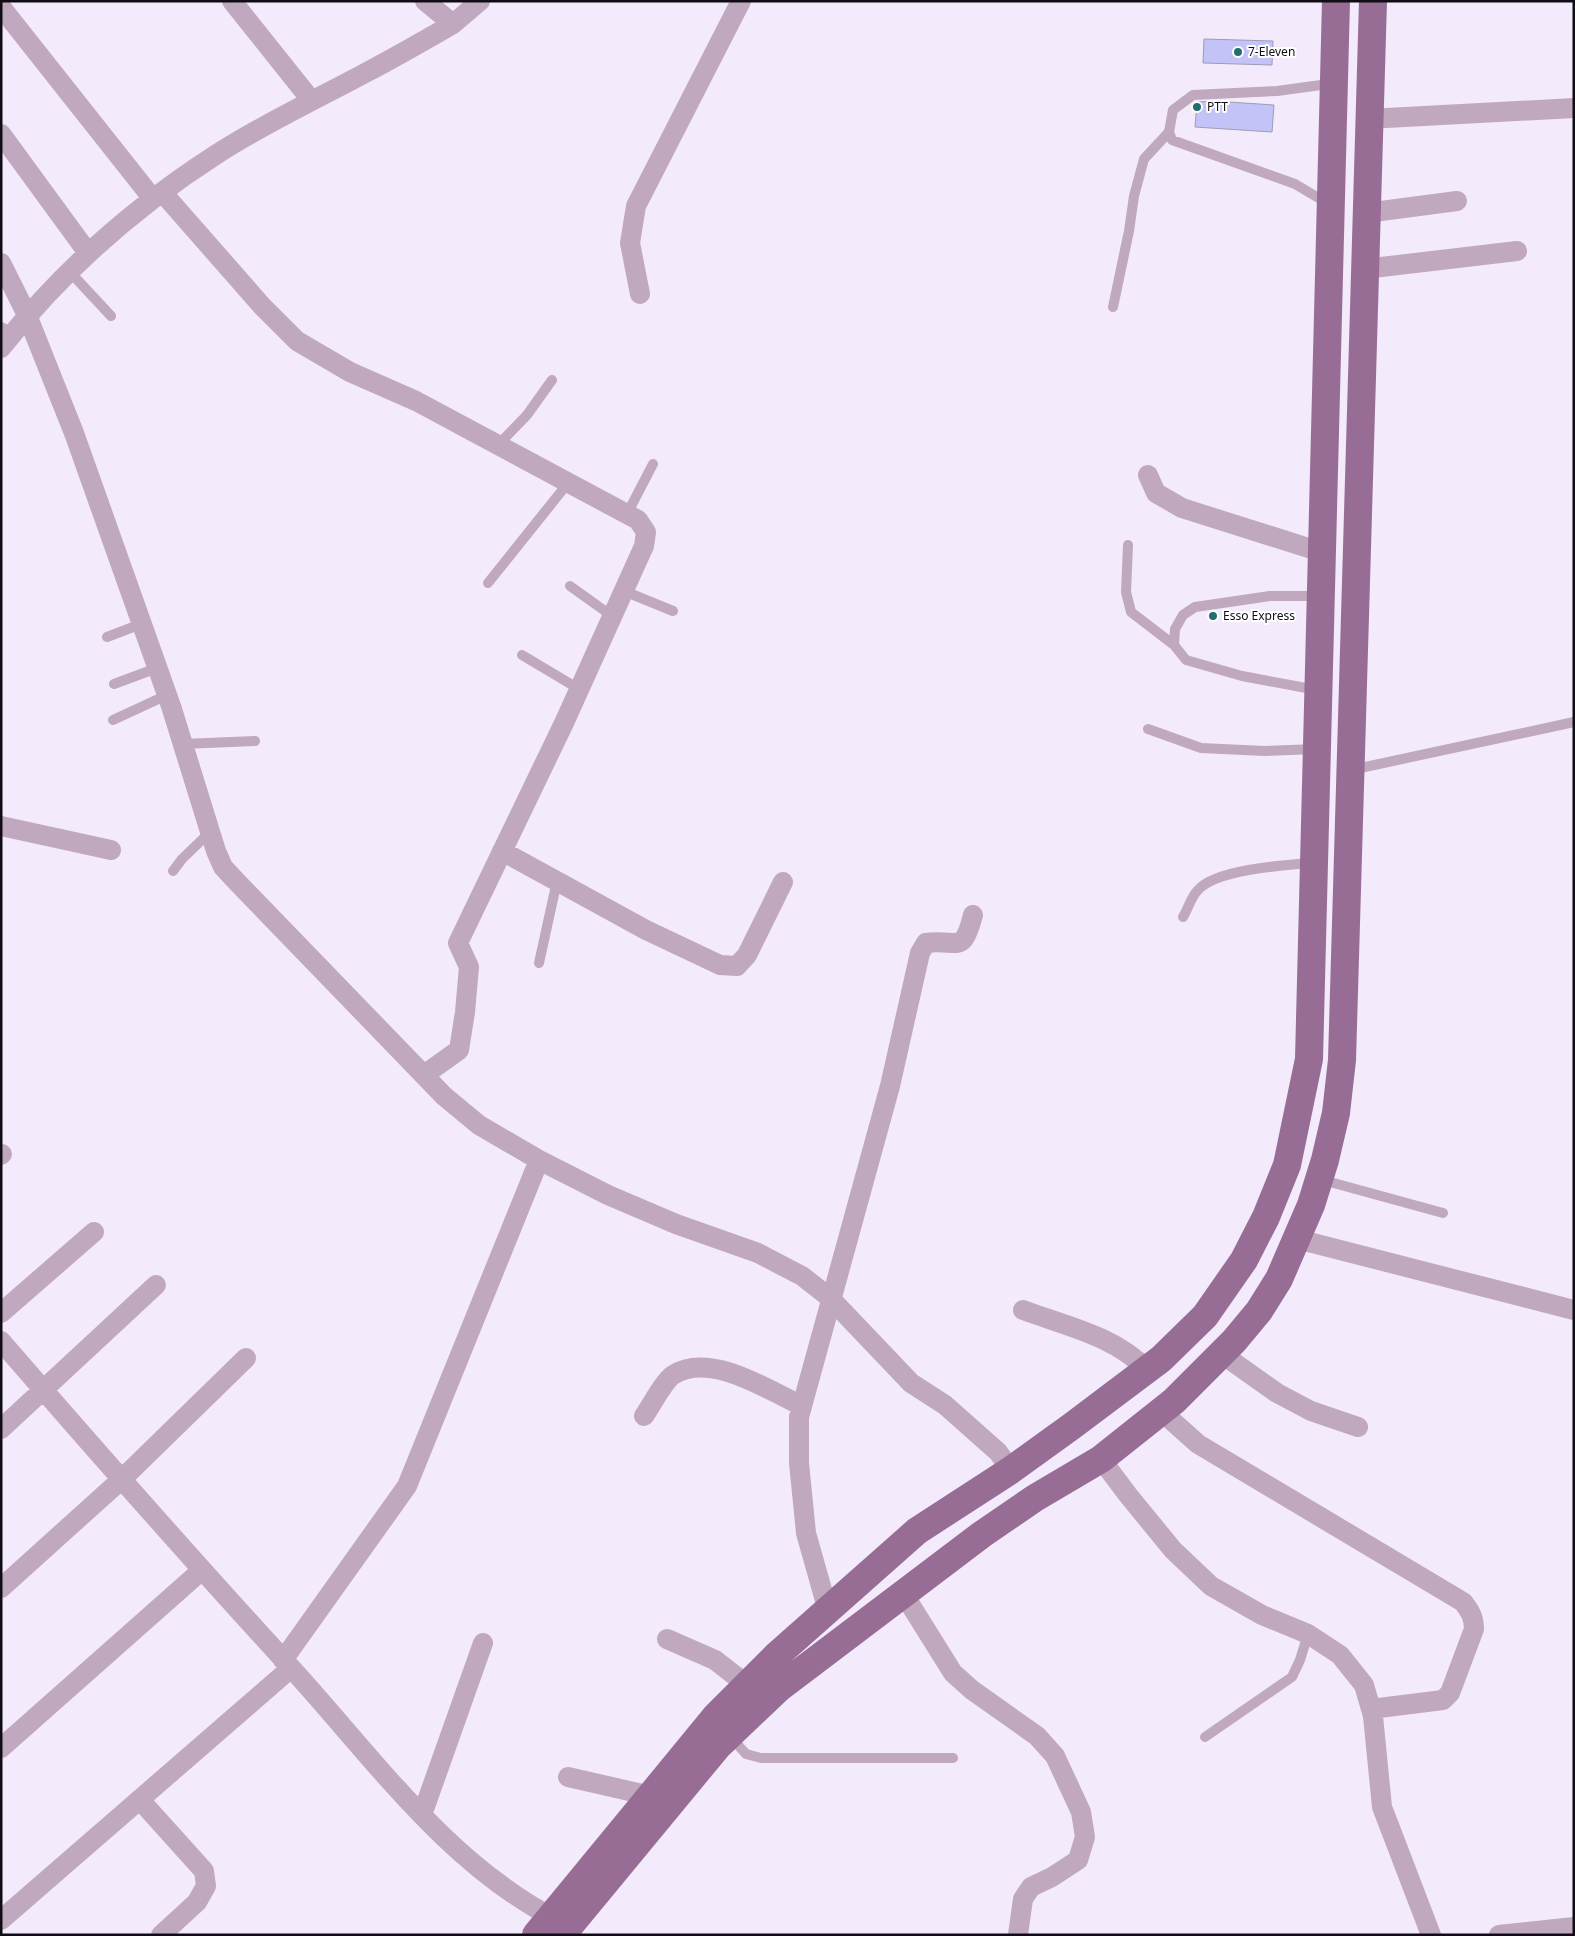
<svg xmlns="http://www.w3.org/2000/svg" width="1575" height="1936" font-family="'Noto Sans',sans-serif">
	<rect width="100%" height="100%" fill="#f3eafc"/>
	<!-- building -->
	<path fill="#c3c3f7" stroke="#9c9db3" d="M1204 39 1273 41 1272 65 1203 63Z
		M1213 101 1274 105 1272 132 1195 127 1197 102Z"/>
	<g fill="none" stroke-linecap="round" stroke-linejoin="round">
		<!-- service -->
		<path stroke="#c0a8be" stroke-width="10" d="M1327 203 1295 184 1172 140 1169 132 1173 110 1193 95 1277 91 1321 85 1332 78
			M70 272 111 316
			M1113 307 1129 231 1134 196 1144 159 1169 132
			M1 327 13 333
			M498 445 527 415 552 380
			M627 514 653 464
			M1128 545 1126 592 1131 612 1174 645
			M488 583 568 483
			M570 586 612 616
			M624 591 673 611
			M107 637 141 624
			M522 655 579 689
			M114 684 157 668
			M1317 690 1242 676 1186 660 1174 645 1175 629 1183 615 1195 607 1270 596H1319
			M113 720 167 695
			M1148 729 1201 748 1265 751 1316 749
			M183 744 255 741
			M1351 770 1574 722
			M173 871 182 859 210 832
			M1183 917C1188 909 1191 897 1198 890 1216 869 1286 865 1313 863
			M539 963 557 881
			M1319 1179 1443 1213
			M730 1736 746 1754 761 1758H953
			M1205 1737 1292 1677 1300 1660 1308 1634"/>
		<!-- minor -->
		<path stroke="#c0a8be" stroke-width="20" d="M232 1 311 100
			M425 1 453 24
			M1 7 153 199
			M1368 119 1574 108
			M1 134 88 253
			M162 192 262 306 297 341 350 372 416 401 638 520 646 532 644 546 564 723 458 943 469 967 465 1012 459 1050 424 1075
			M1366 213 1457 201
			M1 263 27 315 74 433 171 706 216 851 223 867 236 881 444 1096 479 1125 539 1160 608 1195 676 1224 758 1253 802 1276 830 1298 911 1383 945 1405 998 1452 1011 1470
			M1364 269 1517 251
			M640 294 630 243 636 206 741 1
			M1 348C61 272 136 206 217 154 265 123 317 99 367 72 396 57 425 40 453 24L480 1
			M1148 475 1156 493 1182 508 1321 552
			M1 826 111 850
			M502 851 646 930 720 965 737 966 747 955 783 882
			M1 1155 2 1154
			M1297 1239 1574 1310
			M1023 1310C1066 1326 1115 1336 1147 1370
			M1 1313 94 1232
			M1 1341C97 1452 194 1562 293 1670 375 1760 450 1867 561 1922
			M1222 1354 1277 1393 1311 1411 1358 1427
			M1161 1411 1198 1444 1463 1602C1470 1611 1474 1617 1474 1629L1450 1693 1443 1700 1371 1709
			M644 1416C651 1406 664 1381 673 1375 710 1351 768 1390 802 1406
			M1 1429 156 1285
			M1101 1459 1128 1495 1173 1550 1211 1586 1262 1615 1308 1634 1340 1655 1364 1685 1373 1716 1382 1807 1431 1935
			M1 1588 122 1479 246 1358
			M903 1593 953 1673 972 1690 1037 1736 1055 1756 1081 1812 1085 1837 1078 1860 1052 1877 1031 1887 1023 1899 1018 1935
			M828 1611 806 1533 799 1463V1417L890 1086 920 953 926 943C958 938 962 957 973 915
			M667 1639 715 1660 747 1685
			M283 1660 407 1486 539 1160
			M1 1748 202 1570
			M568 1777 651 1796
			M141 1801 204 1871 206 1886 197 1902 161 1935
			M422 1815 483 1643
			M1 1920 291 1668
			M1499 1935 1574 1927"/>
		<!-- primary -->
		<path stroke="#976d95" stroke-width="28" d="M536 1935 716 1716 777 1655 917 1531 1011 1470 1072 1426 1161 1359 1205 1316 1244 1260 1266 1217 1287 1165 1309 1059 1336 1
			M562 1935 718 1746 779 1688 981 1535 1035 1498 1101 1459 1174 1401 1234 1341 1259 1311 1279 1279 1311 1205 1325 1160 1336 1113 1342 1060 1373 1"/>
	</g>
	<!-- markers -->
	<g fill="#226e71" stroke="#fff" stroke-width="2">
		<circle cx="1238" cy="52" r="5"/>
		<circle cx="1197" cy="107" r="5"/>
		<circle cx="1213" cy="616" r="5"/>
	</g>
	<g text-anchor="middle" stroke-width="4" stroke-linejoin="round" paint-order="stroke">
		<!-- poi labels -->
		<g font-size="12" fill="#100d14" stroke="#fff" text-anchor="start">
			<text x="1248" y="56">7-Eleven</text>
			<text x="1207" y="111">PTT</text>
			<text x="1223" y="620">Esso Express</text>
		</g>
	</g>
	<!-- border -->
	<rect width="1575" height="1936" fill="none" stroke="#100d14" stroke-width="5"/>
</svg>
